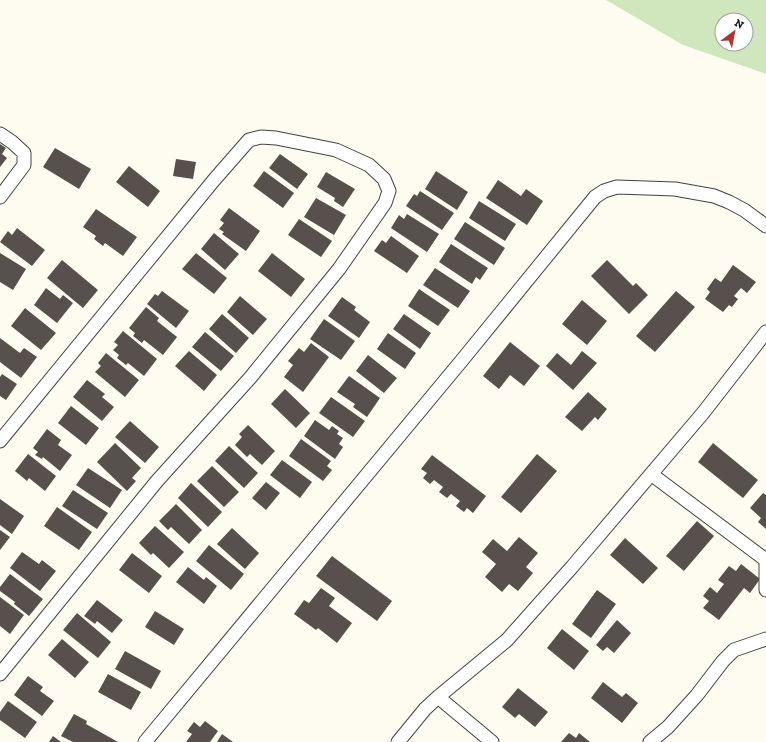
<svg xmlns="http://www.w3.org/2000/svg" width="766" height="742" font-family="'Zilla Slab',serif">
	<rect width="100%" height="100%" fill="#fefcf1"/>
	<!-- green -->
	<path fill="#d0e7bd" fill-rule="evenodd" d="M606 0H766V74L683 45ZM722 20H746V44H722Z"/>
	<!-- building -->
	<path fill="#57504c" d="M0 144 6 148 2 154 7 158 0 167Z
		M55 148 91 169 79 189 43 167Z
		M280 154 308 174 297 189 269 168Z
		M176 159 196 162 193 179 173 176Z
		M129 166 160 191 148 207 116 182Z
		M264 171 294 193 283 208 253 186Z
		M436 171 468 192 457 210 425 189Z
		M326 172 355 189 343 207 334 201 335 198 317 187Z
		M498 180 521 196 526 189 543 201 527 225 486 198Z
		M420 191 454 213 442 230 406 206 414 194 417 196Z
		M316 198 346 215 334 235 304 217Z
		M479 201 516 224 505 241 469 218Z
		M229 208 260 231 246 251 222 234 224 232 219 229 224 223 220 220Z
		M96 209 137 237 123 256 105 243 103 246 94 239 96 236 83 227Z
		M407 214 439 234 427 252 391 228 399 215 404 219Z
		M299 219 332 241 321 257 288 235Z
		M465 222 505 248 494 265 454 239Z
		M17 228 45 250 32 266 0 242 8 231 12 235Z
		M214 233 239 254 225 270 201 249Z
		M391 236 419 256 407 273 374 251 382 240 386 243Z
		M451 244 488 268 480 280 476 277 472 284 439 262Z
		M0 253 26 269 13 290 0 282Z
		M196 253 227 278 214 294 182 269Z
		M272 253 305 279 291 297 258 271Z
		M62 260 98 290 83 308 47 278Z
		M607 260 633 286 636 283 648 295 629 314 591 276Z
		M733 265 756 282 747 293 741 288 734 296 738 299 732 307 729 305 723 312 705 299 710 292 707 289 715 278 721 282Z
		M435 268 470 291 458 308 423 285Z
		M46 288 60 299 63 295 73 303 57 323 34 305Z
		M419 289 450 310 438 326 408 306Z
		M162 291 189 311 176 328 147 304 155 294 158 296Z
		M676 291 695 307 655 352 636 336Z
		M240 296 267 319 253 335 227 312Z
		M342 297 356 307 354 310 370 322 359 338 328 316Z
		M582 300 607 321 587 345 562 324Z
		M146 307 159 318 157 321 177 337 163 355 144 340 142 343 133 336 135 333 129 328Z
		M25 308 56 333 41 350 11 326Z
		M222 314 249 338 236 353 209 329Z
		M404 314 431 333 420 349 393 329Z
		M324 319 355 341 341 360 310 339Z
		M123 331 157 359 144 376 128 363 126 365 117 358 119 355 113 350 118 345 114 342Z
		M205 332 234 356 221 371 192 347Z
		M388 333 416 353 405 369 377 349Z
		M0 338 20 353 24 348 37 357 21 378 0 362Z
		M510 342 540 366 524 386 510 375 499 389 483 376Z
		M311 343 329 357 303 392 284 377 293 365 288 361 299 348 304 352Z
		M189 351 217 375 204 391 175 366Z
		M582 351 597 363 573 390 546 366 557 353 571 365Z
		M106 353 139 380 125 397 95 372 101 366 98 363Z
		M368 355 397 378 384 393 356 371Z
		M2 374 17 384 6 400 0 396V377Z
		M349 376 380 398 367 417 353 407 355 404 337 392Z
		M87 380 105 394 102 397 114 407 102 421 73 397Z
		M285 389 310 413 296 428 271 404Z
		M588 392 607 409 598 420 595 417 582 431 565 417Z
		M331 397 365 421 353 437 319 413Z
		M71 406 99 428 86 445 58 423Z
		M315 420 329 430 332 426 339 431 337 434 343 438 339 444 343 447 335 459 304 436Z
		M130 421 159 447 145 463 115 437Z
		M248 425 275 451 262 465 250 454 247 457 235 445 242 437 239 434Z
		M47 429 61 440 58 445 72 455 60 471 43 457 42 459 35 455 38 452 33 448Z
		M301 439 331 461 327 466 332 470 323 481 289 456Z
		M115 443 141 468 132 478 136 481 127 491 97 462Z
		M713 443 758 480 743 498 698 462Z
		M229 446 258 473 244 488 215 461Z
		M28 454 56 476 45 491 29 478 27 481 15 471Z
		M537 454 557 471 521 513 501 497Z
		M432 455 486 496 473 513 467 508 464 512 456 506 460 501 451 494 447 498 439 492 443 487 434 480 430 484 423 478 427 473 421 469Z
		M282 460 312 482 300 498 270 475Z
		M212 466 239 492 224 507 197 481Z
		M88 468 122 490 110 508 76 485Z
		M266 482 280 493 266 510 252 498Z
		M191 483 222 512 208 527 178 498Z
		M73 490 108 513 97 529 62 506Z
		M763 493 766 495V529L758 522 761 518 750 508Z
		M0 499 24 516 12 534 0 525Z
		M176 504 202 530 189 544 171 527 168 530 159 521Z
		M57 507 92 532 79 550 44 526Z
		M697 521 714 536 684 571 666 556Z
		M155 526 184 552 169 568 153 553 151 555 139 543Z
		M232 528 259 553 245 569 217 544Z
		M0 530 10 537 0 550Z
		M519 537 538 553 526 567 533 573 518 591 509 584 502 592 485 577 496 564 482 552 493 539 507 551Z
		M625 538 658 568 643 584 610 555Z
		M209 545 244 574 231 590 196 561Z
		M22 552 39 564 42 560 56 571 40 591 10 568Z
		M132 553 162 576 149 593 119 570Z
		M332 556 392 601 377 621 316 576Z
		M741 564 760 579 750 593 744 588 719 620 703 608 709 601 703 596 710 587 717 593 724 584 718 580 729 566 736 571Z
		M188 567 204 580 206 577 217 586 204 604 176 582Z
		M10 574 43 599 29 616 14 604 15 602 0 591V587Z
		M321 588 335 598 329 606 352 623 337 643 318 628 316 630 294 614 304 600 309 603Z
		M597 590 616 604 591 638 572 624Z
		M0 597 24 615 10 634 0 626Z
		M97 600 123 620 112 633 97 621 95 624 84 616Z
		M155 611 184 629 174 645 145 627Z
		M77 613 111 642 98 658 63 630Z
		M617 620 631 633 614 653 607 647 603 651 596 645Z
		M562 629 589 651 574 670 547 648Z
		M62 639 89 662 75 678 48 655Z
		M125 651 161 671 151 689 115 669Z
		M108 674 141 692 131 710 98 692Z
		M28 676 43 687 40 691 54 701 42 716 14 695Z
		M603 682 622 697 626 693 638 703 622 723 591 698Z
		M518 688 548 712 535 727 519 714 515 718 502 707Z
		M8 701 37 722 25 738 0 720V712Z
		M74 714 87 721 86 724 118 742H73L61 736Z
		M205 721 218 731 210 742H186L192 734 187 731 194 722 200 727Z
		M569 733 576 738 579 733 590 742H561Z
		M222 734 233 742H217Z
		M53 736 61 742H49Z"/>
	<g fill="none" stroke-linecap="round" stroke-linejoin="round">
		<defs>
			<path id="street" d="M0 134 12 142 24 153V165L0 197
				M0 441 214 180 249 140 261 137 276 138 336 150 369 165 384 179 389 191 385 203 339 269 250 378 157 481 0 674
				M651 474 766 560
				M766 560V590
				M438 697 492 742
				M145 742 463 359 595 197 604 191 617 187 675 189 714 196 729 202 744 210 766 226
				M398 742 425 709 438 697 507 640 572 567 703 413 766 332
				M650 742 668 727 697 695 723 661 734 650 766 639"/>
		</defs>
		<!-- street casing -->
		<use href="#street" stroke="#424242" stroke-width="15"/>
		<!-- street -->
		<use href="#street" stroke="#fff" stroke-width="13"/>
	</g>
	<!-- north arrow -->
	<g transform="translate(734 32) rotate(32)"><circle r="19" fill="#ffffff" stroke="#9f9f9f"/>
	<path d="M0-3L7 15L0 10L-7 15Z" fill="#b53030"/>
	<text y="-6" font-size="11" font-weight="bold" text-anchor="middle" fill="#0f0f0f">N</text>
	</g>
</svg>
